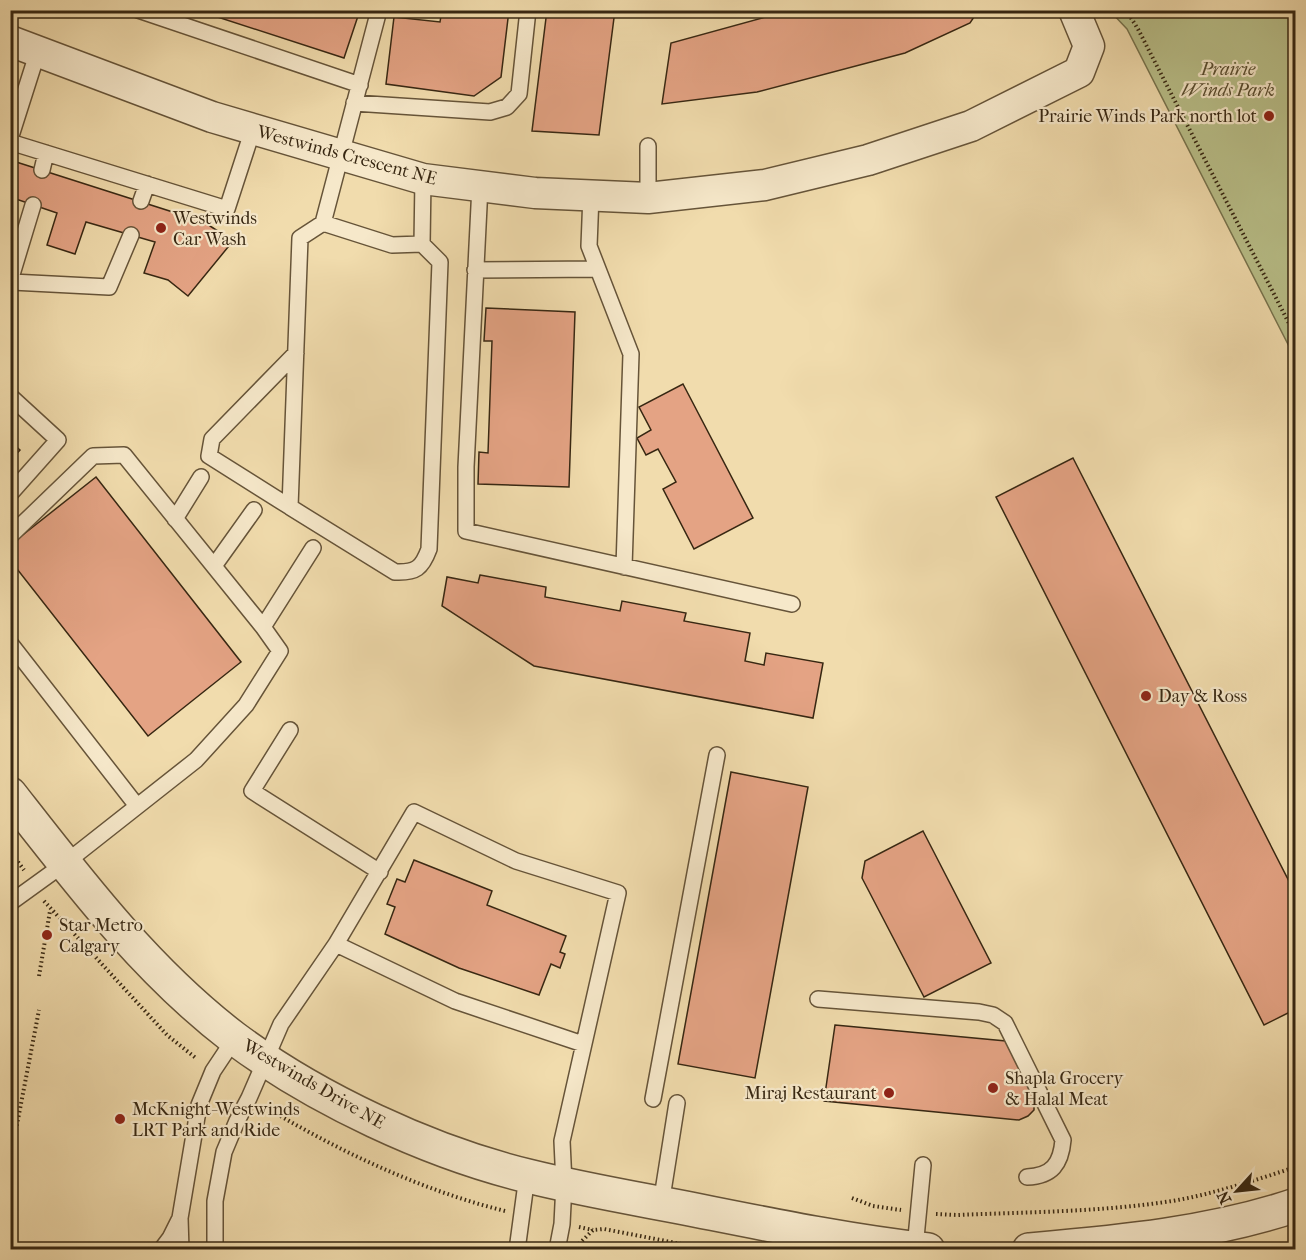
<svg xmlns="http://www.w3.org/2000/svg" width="1306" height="1260" font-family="'IM FELL French Canon',serif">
	<rect width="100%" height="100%" fill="#f1dcad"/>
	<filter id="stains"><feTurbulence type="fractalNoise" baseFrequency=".00333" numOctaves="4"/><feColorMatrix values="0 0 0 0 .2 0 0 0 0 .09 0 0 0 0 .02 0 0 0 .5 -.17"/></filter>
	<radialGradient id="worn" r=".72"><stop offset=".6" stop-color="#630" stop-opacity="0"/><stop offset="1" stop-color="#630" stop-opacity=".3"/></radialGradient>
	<!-- green -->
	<path fill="#b9c08a" stroke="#78744e" stroke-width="1.5" d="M1110 11H1295V358L1127 29Z"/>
	<!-- building -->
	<path fill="#e4a384" stroke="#372712" stroke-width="1.5" d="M196 10H360L344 58Z
		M442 10H509L501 77 474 96 386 84 394 17 440 22Z
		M547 10H615L599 135 532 131Z
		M791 10H978V11L970 23 905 53 757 92 662 104 671 43Z
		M10 160 204 222 233 241 188 296 168 280 144 273 155 242 86 222 75 254 47 245 57 213 10 197Z
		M486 308 575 312 569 487 478 484 479 452 488 453 492 341H484Z
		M683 384 753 518 694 549 663 489 676 482 658 449 646 455 637 438 651 430 639 407Z
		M10 441 20 450 10 461Z
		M1073 458 1296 895V1009L1264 1025 996 497Z
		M96 477 241 662 148 736 10 560V545Z
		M480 575 546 587 545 597 620 611 622 601 686 613 684 621 750 633 745 661 764 665 766 653 823 663 813 718 534 666 442 606 447 577 478 583Z
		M731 772 808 787 755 1078 678 1064Z
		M923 831 991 963 924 997 862 878 865 861Z
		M414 860 492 891 487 905 566 936 560 952 565 954 560 968 551 964 539 995 459 968 385 934 395 907 387 904 397 879 405 882Z
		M835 1025 1006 1041 1034 1098V1110L1028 1116 1019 1120 824 1101Z"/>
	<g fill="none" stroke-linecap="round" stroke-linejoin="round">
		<defs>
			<path id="service" d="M138 10 360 85
				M379 10 323 223 392 245 422 244 423 179
				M354 103 490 112 507 107 519 94 528 10
				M10 139 38 51
				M10 142 227 209 253 129
				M648 146V198
				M42 170 46 153
				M480 186 466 467V531L792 604
				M591 195 589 246 631 354 624 567
				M141 201 147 184
				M323 223 300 238 290 507 395 572C416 573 422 568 429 549L440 262 422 244
				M475 270 598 269
				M10 281 33 205
				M12 282 109 287 131 235
				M10 396 58 440 10 494
				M290 507 209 456 212 439 296 353
				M175 519 201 477
				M10 536 93 456 124 455 263 627 280 651 246 705 196 760 64 864 10 903
				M214 566 254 510
				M263 627 313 548
				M10 643 137 806
				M290 730 252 791 380 872
				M336 944 455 1001 583 1044
				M818 999 979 1012 993 1015 1005 1023 1063 1140C1061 1164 1052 1176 1027 1177
				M653 1099 717 755
				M661 1204 677 1103
				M915 1248 923 1165
				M161 1250 170 1238 179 1220
				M181 1250 180 1218 199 1105 213 1071 235 1038
				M215 1250V1201L224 1152 237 1121 249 1098 281 1024 336 944 414 812 516 861 618 893 562 1141 564 1184 562 1224 557 1250
				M517 1250 527 1176"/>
			<path id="minor" d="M10 41 212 117 423 179 535 193 648 198 765 185 868 160 971 126 1079 72 1089 46 1074 10"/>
			<path id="tertiary" d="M10 794C78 881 146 971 234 1038 316 1099 429 1152 528 1176 580 1189 633 1198 685 1208 766 1224 847 1241 928 1250
				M1029 1250C1119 1242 1210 1234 1296 1205"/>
		</defs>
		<!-- service casing -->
		<use href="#service" stroke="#665439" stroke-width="18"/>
		<!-- minor casing -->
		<use href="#minor" stroke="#665439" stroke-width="33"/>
		<!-- tertiary casing -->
		<use href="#tertiary" stroke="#665439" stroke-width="36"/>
		<!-- path -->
		<path stroke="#372712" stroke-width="4" stroke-dasharray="1.5 3" stroke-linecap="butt" d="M1126 10 1138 29 1296 337
			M10 851 24 870
			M10 866 16 858
			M44 901 167 1035 197 1059
			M39 976 50 911
			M265 1107C339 1151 420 1190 505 1211
			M10 1161 39 1010
			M852 1198 873 1206 901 1210
			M936 1214 957 1215C1028 1212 1101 1212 1172 1201 1214 1194 1255 1180 1296 1167
			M579 1227 593 1230
			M579 1244 593 1230 604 1229 712 1250"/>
		<!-- service -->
		<use href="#service" stroke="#f6e8ca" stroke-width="15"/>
		<!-- minor -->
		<use href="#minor" stroke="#f6e8ca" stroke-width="30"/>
		<!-- tertiary -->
		<use href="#tertiary" stroke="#f6e8ca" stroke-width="33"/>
	</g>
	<!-- markers -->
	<g fill="#8f2418" stroke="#f6e8ca" stroke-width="2">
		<circle cx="1269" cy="116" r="6"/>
		<circle cx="161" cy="228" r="6"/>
		<circle cx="1146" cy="696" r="6"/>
		<circle cx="47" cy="935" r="6"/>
		<circle cx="993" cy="1088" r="6"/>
		<circle cx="889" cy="1093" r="6"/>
		<circle cx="120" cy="1119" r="6"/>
	</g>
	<g text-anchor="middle" stroke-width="4.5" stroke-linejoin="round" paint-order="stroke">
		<!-- park labels -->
		<g font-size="18" font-style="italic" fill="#584d30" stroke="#f6e8ca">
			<text x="1228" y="75">Prairie<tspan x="1228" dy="21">Winds Park</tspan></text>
		</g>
		<!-- poi labels -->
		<g font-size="18" fill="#372712" stroke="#f6e8ca" text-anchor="start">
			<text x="1257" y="122" text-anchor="end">Prairie Winds Park north lot</text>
			<text x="173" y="224">Westwinds<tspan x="173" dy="21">Car Wash</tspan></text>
			<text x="1158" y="702">Day &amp; Ross</text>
			<text x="59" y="931">Star Metro<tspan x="59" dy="21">Calgary</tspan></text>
			<text x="1005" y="1084">Shapla Grocery<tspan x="1005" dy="21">&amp; Halal Meat</tspan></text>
			<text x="877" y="1099" text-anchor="end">Miraj Restaurant</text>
			<text x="132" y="1115">McKnight-Westwinds<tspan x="132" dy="21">LRT Park and Ride</tspan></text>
		</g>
		<!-- street labels -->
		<g font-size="18" fill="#372712" stroke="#f6e8ca">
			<text transform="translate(347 155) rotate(15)" y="6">Westwinds Crescent NE</text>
			<text transform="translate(314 1084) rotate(30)" y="6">Westwinds Drive NE</text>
		</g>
	</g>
	<!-- margin -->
	<rect width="1306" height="1260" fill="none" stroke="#f1dcad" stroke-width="36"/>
	<rect x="12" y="12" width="1282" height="1236" fill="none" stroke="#372712" stroke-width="3"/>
	<rect x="18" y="18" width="1270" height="1224" fill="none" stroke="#372712" stroke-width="1.5"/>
	<!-- north arrow -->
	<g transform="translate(1237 1191) rotate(243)" stroke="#f6e8ca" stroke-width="4.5" paint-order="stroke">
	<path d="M0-4.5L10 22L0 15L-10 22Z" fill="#372712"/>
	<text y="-9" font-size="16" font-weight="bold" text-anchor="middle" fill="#372712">N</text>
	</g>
	<rect width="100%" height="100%" filter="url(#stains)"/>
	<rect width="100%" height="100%" fill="url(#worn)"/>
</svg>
